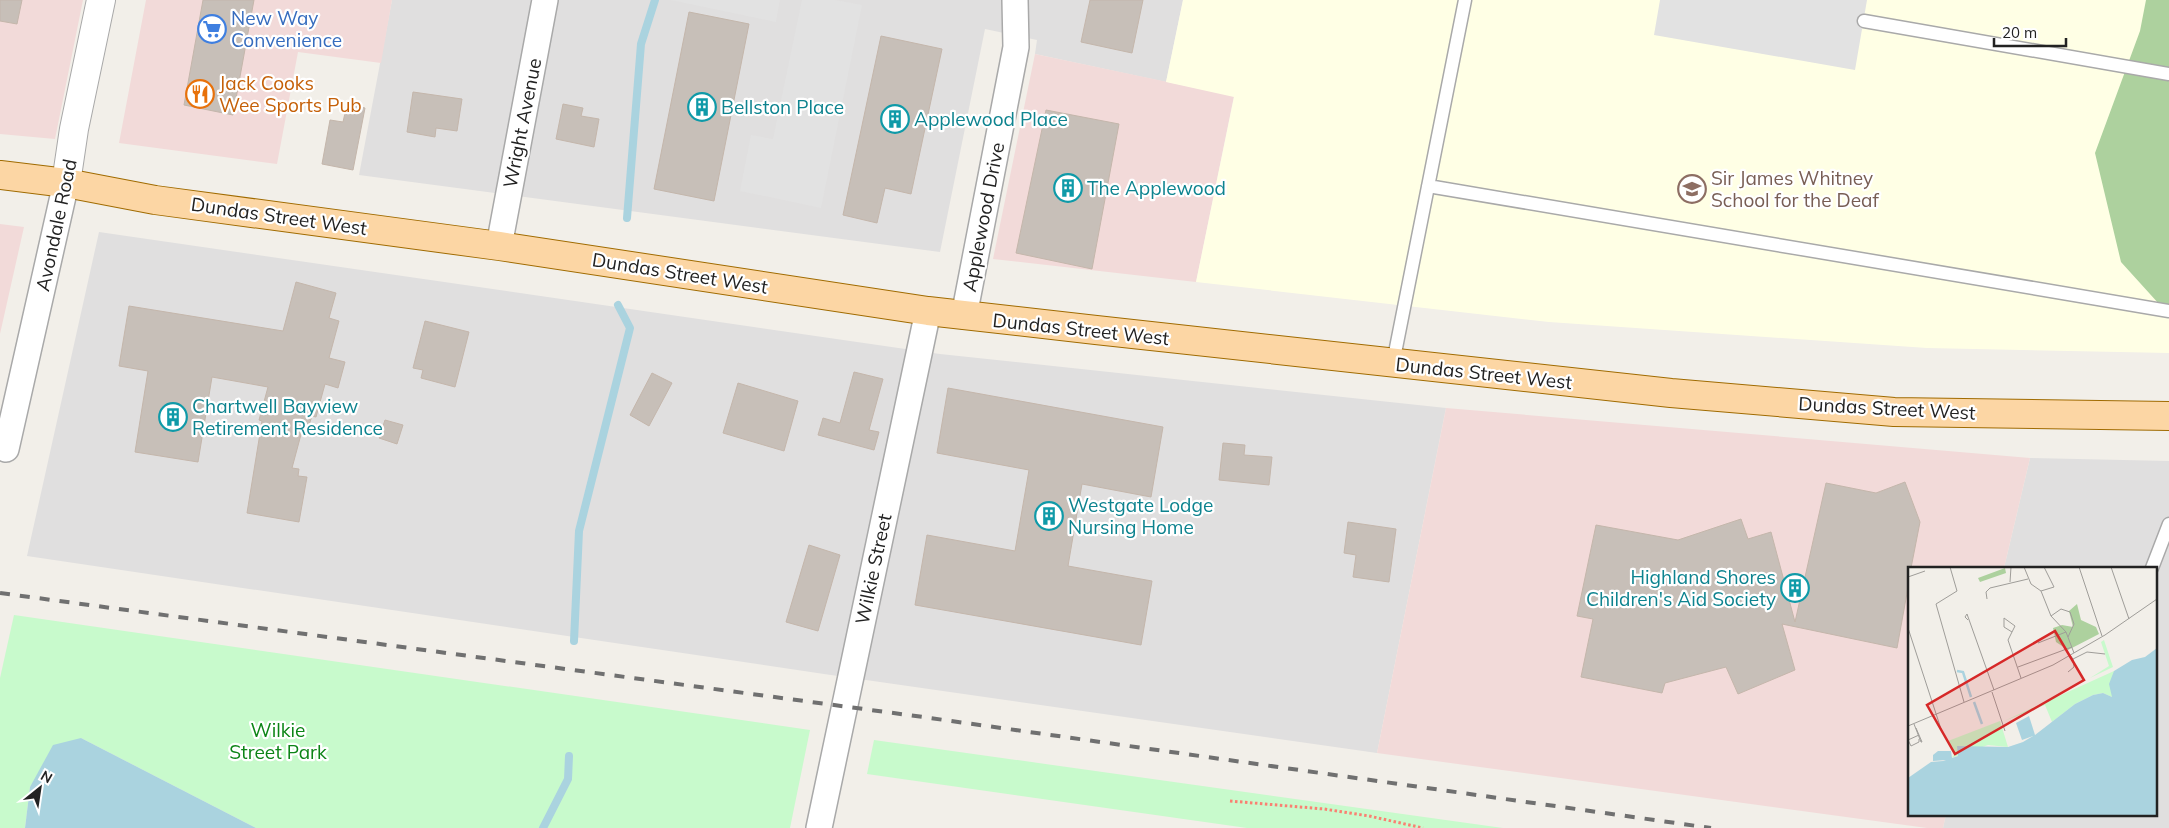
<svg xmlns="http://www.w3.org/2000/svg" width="2169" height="828" font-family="Mulish,sans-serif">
	<rect width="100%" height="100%" fill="#f2efe9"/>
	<!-- residential -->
	<path fill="#e0dfdf" d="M392 0H1183L1166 82 1035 54 1037 40 985 29 940 252 359 175Z
		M99 232 940 354 1446 408 1377 753 824 674 27 556Z
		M2030 458 2169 461V828H1943L1946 814H2155V568H2004Z"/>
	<!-- commercial -->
	<path fill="#f2dad9" d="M0 0H83L55 139 0 134Z
		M146 0H392L381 63 298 52 277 164 119 143Z
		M1035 54 1234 96 1196 282 993 259Z
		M0 224 24 227 0 334Z
		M1446 408 2030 458 2004 568H1909V814H1946L1943 828H1927L1377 753Z"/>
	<!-- education -->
	<path fill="#ffffe5" d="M1183 0H2169V353L1927 348 1549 322 1196 282 1234 97 1166 82Z"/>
	<!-- forest -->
	<path fill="#add19e" d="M2146 0H2169V315L2121 262 2095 153 2140 31Z"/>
	<!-- park -->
	<path fill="#c8facc" d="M14 615 810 730 790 828H256L81 738 30 787 25 828H0V678Z
		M874 740 1503 828H1247L867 774Z"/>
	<!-- parking -->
	<path fill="#e2e2e2" d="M671 0H780L776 22Z
		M802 0H835L862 5 821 208 740 191 751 135 773 139Z
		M1660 0H1867L1855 70 1654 35Z"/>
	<!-- water -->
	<path fill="#aad3df" d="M81 738 256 828H25L30 787 53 745Z"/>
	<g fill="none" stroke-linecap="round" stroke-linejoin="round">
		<!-- stream -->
		<path stroke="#aad3df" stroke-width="8" d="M627 218 641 44 655 0
			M574 641 579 531 630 328 618 305
			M543 828 568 779 569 756"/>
	</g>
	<!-- building -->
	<path fill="#c7bfb8" stroke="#c4b6ab" d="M0 0H22L17 24 0 21Z
		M203 0H254L233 115 184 105Z
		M1090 0H1143L1132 53 1081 42Z
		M689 12 749 24 714 201 654 189Z
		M881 36 942 49 911 194 885 188 877 223 843 215Z
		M413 92 462 99 457 131 436 128 435 137 407 132Z
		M347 104 365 108 353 170 322 164 330 120 343 122Z
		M563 104 583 108 581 116 599 119 594 147 556 139Z
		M1046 110 1119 124 1092 269 1016 253Z
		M296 282 336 293 329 318 339 321 329 358 345 362 338 388 325 384 316 417 312 416 308 428 303 427 292 468 299 469 298 476 307 477 299 522 247 513 262 421 259 420 268 387 212 377 198 462 135 452 148 371 119 366 129 306 283 331Z
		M425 321 469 332 455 387 421 378 423 370 413 368Z
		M854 372 883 379 869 430 879 432 874 450 818 435 823 418 840 423Z
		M652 373 672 383 649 426 630 415Z
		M738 383 798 401 784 451 723 433Z
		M948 388 1163 427 1151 497 1082 484 1068 566 1152 581 1141 645 915 605 927 535 1015 551 1029 470 937 453Z
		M385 420 403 425 397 444 379 438Z
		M1223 443 1245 445 1244 455 1272 457 1269 485 1219 480Z
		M1905 482 1920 522 1911 568H1909V582L1897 648 1782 624 1795 670 1738 694 1726 667 1665 683 1662 693 1581 677 1593 619 1577 616 1596 525 1678 540 1741 519 1748 539 1771 532 1795 622 1826 483 1876 493Z
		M1348 522 1396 529 1389 582 1353 577 1356 555 1344 553Z
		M809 545 840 555 818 631 786 622Z"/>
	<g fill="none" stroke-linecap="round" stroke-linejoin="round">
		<defs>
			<path id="service" d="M1864 21 2169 74
				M1428 186 2169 311
				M1393 363 1465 0
				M2152 568 2169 524"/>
			<path id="minor" d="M499 246 545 0
				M964 316 1016 47 1015 0
				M6 449 66 183
				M819 828 928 311"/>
			<path id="tertiary" d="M66 183 74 129 101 0"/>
			<path id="primary" d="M0 175 66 183 155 200 499 246 928 311 1096 330 1671 393 1894 412 2169 416"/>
		</defs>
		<!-- service casing -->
		<use href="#service" stroke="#a9a9a9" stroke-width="15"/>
		<!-- minor casing -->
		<use href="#minor" stroke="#a9a9a9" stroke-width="28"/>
		<!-- tertiary casing -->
		<use href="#tertiary" stroke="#a9a9a9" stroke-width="30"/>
		<!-- primary casing -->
		<use href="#primary" stroke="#a06b00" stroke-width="30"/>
		<!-- path -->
		<path stroke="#fa8072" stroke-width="3" stroke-dasharray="2.5 2.5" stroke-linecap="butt" d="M1230 801 1324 809 1369 816 1423 828"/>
		<!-- service -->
		<use href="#service" stroke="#fff" stroke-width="12"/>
		<!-- minor -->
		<use href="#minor" stroke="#fff" stroke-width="25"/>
		<!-- tertiary -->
		<use href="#tertiary" stroke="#fff" stroke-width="28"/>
		<!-- primary -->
		<use href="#primary" stroke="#fcd6a4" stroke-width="28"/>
		<!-- rail -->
		<path stroke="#707070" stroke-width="4" stroke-dasharray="10 10" stroke-linecap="butt" d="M0 593 923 717 1711 828"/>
	</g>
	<!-- icons -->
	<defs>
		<symbol id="supermarket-ring" viewBox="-11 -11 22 22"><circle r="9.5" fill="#fff" stroke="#3f7fe0" stroke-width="1.5"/><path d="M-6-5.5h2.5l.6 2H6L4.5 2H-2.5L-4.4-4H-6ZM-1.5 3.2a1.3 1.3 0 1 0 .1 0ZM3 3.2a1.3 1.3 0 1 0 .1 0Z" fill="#3f7fe0"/></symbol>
		<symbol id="restaurant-ring" viewBox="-11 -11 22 22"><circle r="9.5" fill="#fff" stroke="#e8710a" stroke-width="1.5"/><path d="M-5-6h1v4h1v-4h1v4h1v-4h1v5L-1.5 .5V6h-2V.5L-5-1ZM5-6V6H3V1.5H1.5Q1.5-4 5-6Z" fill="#e8710a"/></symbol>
		<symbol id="building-ring" viewBox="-11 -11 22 22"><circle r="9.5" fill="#fff" stroke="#0f9aa8" stroke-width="1.5"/><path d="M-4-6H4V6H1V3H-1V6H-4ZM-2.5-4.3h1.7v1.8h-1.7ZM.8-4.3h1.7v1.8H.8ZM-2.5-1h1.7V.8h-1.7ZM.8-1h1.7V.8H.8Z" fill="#0f9aa8"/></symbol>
		<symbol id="school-ring" viewBox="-11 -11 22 22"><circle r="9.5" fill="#fff" stroke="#8d6e63" stroke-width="1.5"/><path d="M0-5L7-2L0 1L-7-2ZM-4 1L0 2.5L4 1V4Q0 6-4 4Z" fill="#8d6e63"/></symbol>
	</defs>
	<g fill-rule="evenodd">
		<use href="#supermarket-ring" x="196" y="13" width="32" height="32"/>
		<use href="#restaurant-ring" x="184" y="78" width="32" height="32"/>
		<use href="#building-ring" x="686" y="91" width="32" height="32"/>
		<use href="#building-ring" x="879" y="103" width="32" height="32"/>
		<use href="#building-ring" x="1052" y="172" width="32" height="32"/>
		<use href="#school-ring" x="1676" y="173" width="32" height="32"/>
		<use href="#building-ring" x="157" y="401" width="32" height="32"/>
		<use href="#building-ring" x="1033" y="500" width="32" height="32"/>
		<use href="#building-ring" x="1779" y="572" width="32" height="32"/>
	</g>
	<g text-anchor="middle" stroke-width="4.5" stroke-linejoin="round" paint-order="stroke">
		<!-- shop labels -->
		<g font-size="19" fill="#366cbe" stroke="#fff" text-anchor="start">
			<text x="231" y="25">New Way<tspan x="231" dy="22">Convenience</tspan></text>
		</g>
		<!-- food labels -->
		<g font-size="19" fill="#c56008" stroke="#fff" text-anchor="start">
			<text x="219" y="90">Jack Cooks<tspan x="219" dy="22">Wee Sports Pub</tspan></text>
		</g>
		<!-- culture labels -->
		<g font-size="19" fill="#0d838f" stroke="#fff" text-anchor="start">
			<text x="721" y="114">Bellston Place</text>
			<text x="914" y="126">Applewood Place</text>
			<text x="1087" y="195">The Applewood</text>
			<text x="192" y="413">Chartwell Bayview<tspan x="192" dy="22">Retirement Residence</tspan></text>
			<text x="1068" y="512">Westgate Lodge<tspan x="1068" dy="22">Nursing Home</tspan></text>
			<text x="1776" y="584" text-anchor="end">Highland Shores<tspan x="1776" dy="22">Children's Aid Society</tspan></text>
		</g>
		<!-- street labels -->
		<g font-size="19" fill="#222" stroke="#fff">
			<text transform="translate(522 123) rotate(-79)" y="7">Wright Avenue</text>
			<text transform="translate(279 216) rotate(8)" y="7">Dundas Street West</text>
			<text transform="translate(983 217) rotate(-79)" y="7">Applewood Drive</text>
			<text transform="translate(56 225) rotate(-78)" y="7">Avondale Road</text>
			<text transform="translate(680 273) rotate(9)" y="7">Dundas Street West</text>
			<text transform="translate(1081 329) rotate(6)" y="7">Dundas Street West</text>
			<text transform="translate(1484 373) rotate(6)" y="7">Dundas Street West</text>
			<text transform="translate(1887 408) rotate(3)" y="7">Dundas Street West</text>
			<text transform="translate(873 569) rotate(-78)" y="7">Wilkie Street</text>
		</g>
		<!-- education labels -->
		<g font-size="19" fill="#785e54" stroke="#fff" text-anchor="start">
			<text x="1711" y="185">Sir James Whitney<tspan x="1711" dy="22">School for the Deaf</tspan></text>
		</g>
		<!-- park labels -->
		<g font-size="19" fill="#0c8416" stroke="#fff">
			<text x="278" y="737">Wilkie<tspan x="278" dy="22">Street Park</tspan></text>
		</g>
	</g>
	<!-- overview -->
	<g transform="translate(1908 567)">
		<rect width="249" height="249" fill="#f2efe9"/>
		<path d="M97 1 98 6 72 15 70 11ZM169 37 173 53 188 60 191 67 160 83 148 75 145 61 154 58 165 60 161 44Z" fill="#add19e"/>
		<path d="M196 73 205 100 182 111 201 99 193 75ZM206 104 204 130 195 126 185 128 167 137 144 155 137 138 96 154ZM92 154 100 180 80 178 43 191 46 188 40 174Z" fill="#c8facc"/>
		<path d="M249 81V249H0V211L23 195 35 194 38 193 25 194V188L30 184H43L44 191 50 189 49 179 100 180 115 175 125 169 114 173 108 156 121 149 127 168 167 137 185 128 195 126 204 130 201 117 206 104 224 93 237 90Z" fill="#aad3df"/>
		<path fill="none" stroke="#aad3df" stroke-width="2.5" d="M49 104 55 105 63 130M66 135 74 157"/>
		<path fill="none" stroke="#9f9d99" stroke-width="1" d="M42 0 49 24 28 37 56 135M116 0 123 17 133 24 146 20 136 0M171 0 194 69M203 0 221 52M0 10 17 4M102 15 103 0M133 24 143 49 158 65 166 86M79 32 78 25 82 21 120 12M143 49 153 42 162 45 166 57 160 70M60 53 57 50 59 47 86 123M0 61 34 165M104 65 96 60V51L107 59 100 73 113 111M130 76 158 65M162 88 165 92 179 85 197 87M110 100 164 80M160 105 166 100 165 92M84 125 97 164M6 157 13 175H14L8 161M0 159 145 98 197 68 249 32M0 169V173L11 168M0 173 3 179 11 175V172"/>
		<path fill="#d62828" fill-opacity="0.15" stroke="#d62828" stroke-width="2.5" d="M147 64 176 113 47 187 19 138Z"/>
		<rect width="249" height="249" fill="none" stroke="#222" stroke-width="2.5"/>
	</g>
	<!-- north arrow -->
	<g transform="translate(40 788) rotate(30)" stroke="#ffffff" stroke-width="4" paint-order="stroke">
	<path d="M0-4L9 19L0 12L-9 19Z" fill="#222222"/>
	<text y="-8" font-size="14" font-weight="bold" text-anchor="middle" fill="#222222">N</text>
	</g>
	<!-- scale -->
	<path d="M1994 38v8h72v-8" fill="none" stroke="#222222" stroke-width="2.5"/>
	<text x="2002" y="38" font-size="15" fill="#222222" stroke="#ffffff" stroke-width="4" paint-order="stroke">20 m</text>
</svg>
